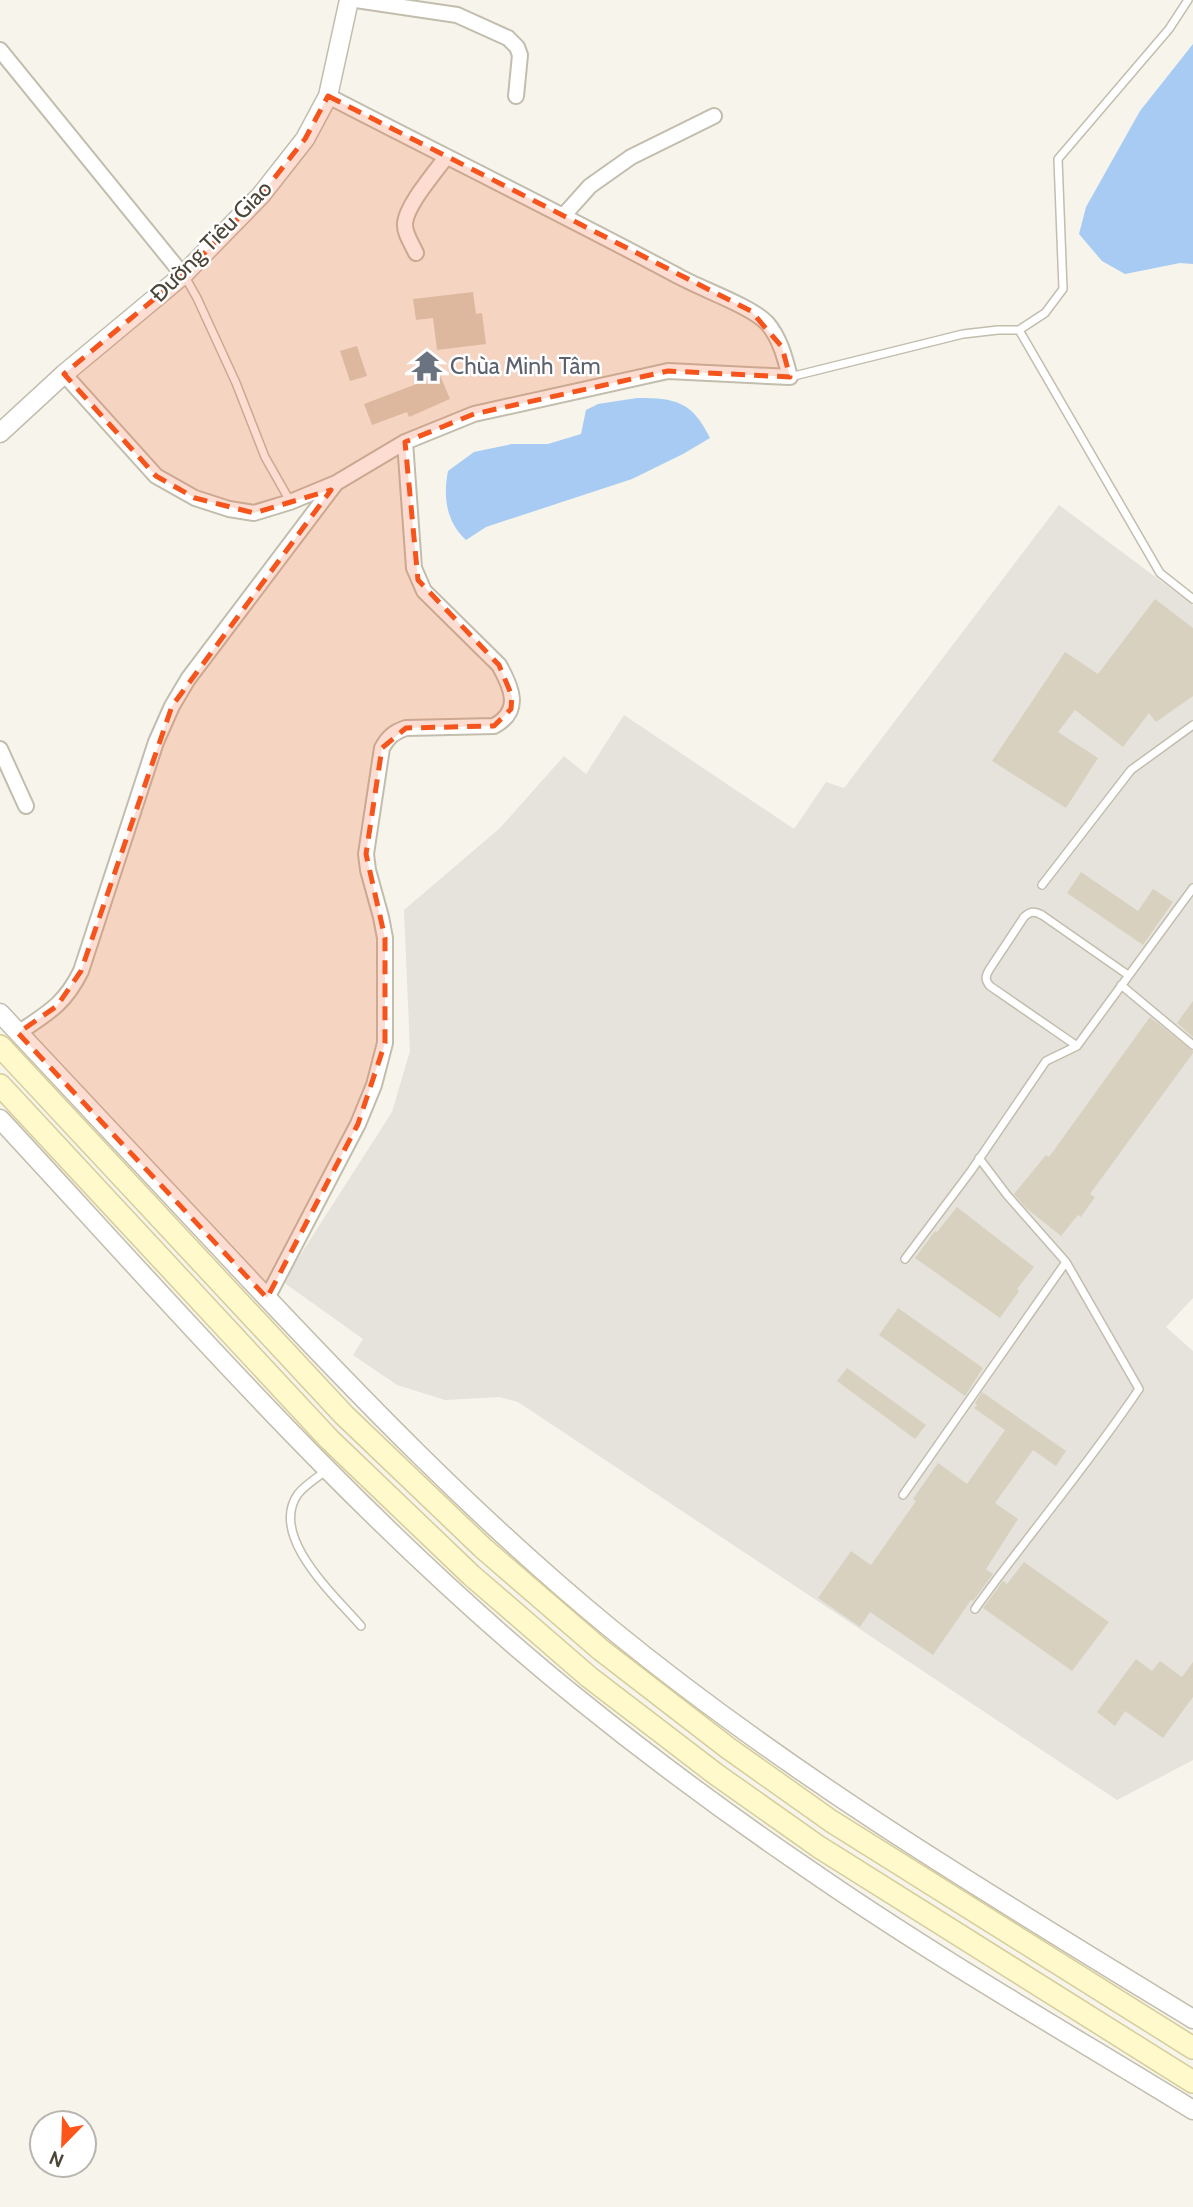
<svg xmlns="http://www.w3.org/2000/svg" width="1193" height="2207" font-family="Cabin,sans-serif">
	<rect width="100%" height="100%" fill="#f6f4eb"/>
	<!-- industrial -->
	<path fill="#e6e3dc" d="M1059 505 1193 605V1298L1166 1327 1193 1351V1760L1117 1800 518 1402 499 1397 445 1400 397 1385 353 1355 363 1339 283 1282 392 1112 410 1051 404 910 500 828 564 756 586 774 624 715 794 829 826 782 844 788Z"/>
	<!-- water -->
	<path fill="#a7cbf3" d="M1193 44V264L1180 263 1125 274 1102 261 1079 234 1086 207 1140 111Z
		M637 398C675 398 692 401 710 438L683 454 632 479 486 527 466 540C446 522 443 496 448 471L474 452 512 444H548L581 434 586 410 598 404Z"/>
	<!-- building -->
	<path fill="#d8d1c0" d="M473 292 476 314 482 313 486 344 437 350 433 318 416 320 413 299Z
		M357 346 367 376 350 381 340 351Z
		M440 375 450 399 409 417 407 412 372 425 364 404Z
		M1155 599 1193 628V696L1156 722 1149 713 1123 747 1075 710 1058 732 1098 758 1066 808 992 761 1065 652 1098 674Z
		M1081 872 1138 911 1153 889 1173 902 1143 945 1067 893Z
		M1193 1001V1037L1177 1023Z
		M1150 1017 1193 1051V1053L1090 1194 1095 1197 1081 1217 1078 1215 1061 1236 1026 1208 1014 1194 1046 1155 1049 1157Z
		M957 1207 1034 1267 1017 1289 1019 1291 1000 1318 915 1258 935 1231 937 1232Z
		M898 1308 983 1368 965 1396 879 1335Z
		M847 1368 926 1425 915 1439 837 1381Z
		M982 1392 1066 1451 1056 1466 1033 1450 995 1503 1018 1519 986 1569 993 1574 973 1601 971 1600 933 1655 870 1612 860 1627 818 1598 851 1551 871 1565 916 1501 913 1499 938 1463 967 1484 1005 1430 974 1408 977 1405 975 1403Z
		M1024 1562 1109 1622 1072 1671 983 1608 1003 1581 1007 1584Z
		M1136 1659 1152 1671 1160 1661 1182 1677 1193 1662V1697L1163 1738 1125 1711 1115 1726 1097 1712Z"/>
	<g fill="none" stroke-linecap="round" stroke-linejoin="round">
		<defs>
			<path id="service" d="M184 275 197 298 236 383 265 457 290 501
				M1019 330 1045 313 1063 289 1058 159 1169 29 1188 0
				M790 377 963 334 998 330H1019L1160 573 1193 599
				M1042 885 1131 770 1193 725
				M1121 985 1193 1045
				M1077 1046 990 986C985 980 985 977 989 970L1024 917C1031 911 1034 911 1042 915L1128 975
				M905 1259 971 1171 1046 1061 1077 1046 1193 888
				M327 1470C318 1477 305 1485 298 1494 268 1536 335 1596 361 1626
				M903 1495 1066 1262
				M975 1609C1028 1535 1088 1465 1139 1389L1066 1262 1007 1195 979 1158"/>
			<path id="minor" d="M356 0 457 15 508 38 517 47 520 55 516 96
				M0 50 183 275
				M564 215 590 186 631 157 714 116
				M416 253C412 244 404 233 405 223 407 204 435 173 446 157
				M64 374 156 476 195 498 229 509 254 513 290 502 336 483 405 442
				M0 749 26 806
				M18 1033C48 1013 65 1004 81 971L156 742 172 706 188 679 336 483
				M267 1298 358 1124 374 1085 385 1043V938L381 917 368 870 366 854 382 748C388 737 394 732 406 728L494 726C522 711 512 688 499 665L424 591 414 568 405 442 474 414 668 371 790 377C785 358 780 338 767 323 751 306 701 289 678 276 562 214 444 156 328 96"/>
			<path id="tertiary" d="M0 433 64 374 183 275 261 195 305 139 328 96 349 0
				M0 1013C79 1097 158 1182 237 1266 356 1393 476 1518 610 1628 792 1777 993 1897 1193 2019
				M0 1119C186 1320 367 1529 581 1701 654 1760 730 1816 808 1869 932 1955 1064 2031 1193 2110"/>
			<path id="secondary" d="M0 1046 344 1415 483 1548 601 1650 728 1748 831 1821 1193 2048
				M0 1085 329 1439 471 1575 589 1677 717 1775 819 1847 1193 2082"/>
		</defs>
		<!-- service casing -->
		<use href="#service" stroke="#c2bdad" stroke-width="10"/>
		<!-- minor casing -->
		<use href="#minor" stroke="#c2bdad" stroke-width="18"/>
		<!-- tertiary casing -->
		<use href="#tertiary" stroke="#c2bdad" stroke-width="21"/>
		<!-- secondary casing -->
		<use href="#secondary" stroke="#d6cd9a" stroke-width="24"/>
		<!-- service -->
		<use href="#service" stroke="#fff" stroke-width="7"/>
		<!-- minor -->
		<use href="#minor" stroke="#fff" stroke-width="14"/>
		<!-- tertiary -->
		<use href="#tertiary" stroke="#fff" stroke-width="18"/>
		<!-- secondary -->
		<use href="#secondary" stroke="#fff9cc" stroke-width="21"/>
	</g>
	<!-- marked area -->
	<path fill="#f5551c" fill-opacity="0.2" stroke="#f5551c" stroke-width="5" stroke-dasharray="14 9" stroke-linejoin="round" d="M328 96 751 311 782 347 790 377 668 371 474 414 405 442 418 580 499 665 512 696 511 709 494 726 406 728 382 748 366 854 385 938V1043L358 1124 267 1298 18 1033 57 1006 81 971 172 706 331 490 254 513 195 498 156 476 64 374 183 275 261 195 305 139Z"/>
	<!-- icons -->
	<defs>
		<symbol id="temple-bare" viewBox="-9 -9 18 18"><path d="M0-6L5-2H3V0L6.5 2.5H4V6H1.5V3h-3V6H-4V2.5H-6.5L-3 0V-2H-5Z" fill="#6b7280" stroke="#fff" stroke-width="2.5" paint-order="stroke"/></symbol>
	</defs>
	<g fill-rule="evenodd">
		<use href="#temple-bare" x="405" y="344" width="44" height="44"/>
	</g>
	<g text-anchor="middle" stroke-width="5" stroke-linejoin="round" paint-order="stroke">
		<!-- street labels -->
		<g font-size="23" fill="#4b4638" stroke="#fff">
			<text transform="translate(211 241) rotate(-45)" y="8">Đường Tiêu Giao</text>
		</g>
		<!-- worship labels -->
		<g font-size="23" fill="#5b616d" stroke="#fff" text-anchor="start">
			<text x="450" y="374">Chùa Minh Tâm</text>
		</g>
	</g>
	<!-- north arrow -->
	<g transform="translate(63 2144) rotate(203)"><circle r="33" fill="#ffffff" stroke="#b7b5af" stroke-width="2"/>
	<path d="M0-5L12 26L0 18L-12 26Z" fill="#fe561a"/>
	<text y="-10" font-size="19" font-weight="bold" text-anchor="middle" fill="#4b4638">N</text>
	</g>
</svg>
